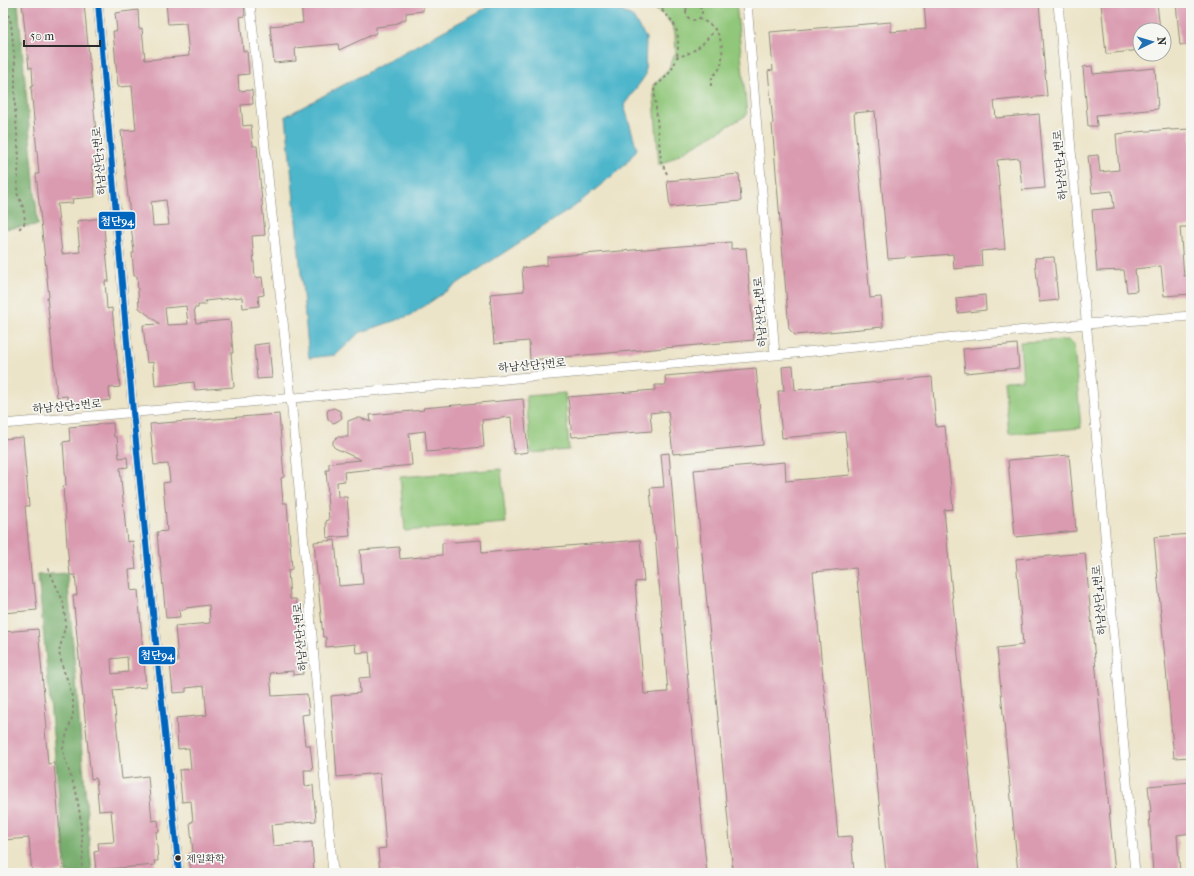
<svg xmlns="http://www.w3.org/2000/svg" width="1194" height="876" font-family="'IM FELL French Canon','Noto Serif KR',serif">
	<rect width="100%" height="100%" fill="#f6f6f2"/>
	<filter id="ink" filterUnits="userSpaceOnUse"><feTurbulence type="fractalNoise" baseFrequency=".025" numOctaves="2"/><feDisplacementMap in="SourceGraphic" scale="8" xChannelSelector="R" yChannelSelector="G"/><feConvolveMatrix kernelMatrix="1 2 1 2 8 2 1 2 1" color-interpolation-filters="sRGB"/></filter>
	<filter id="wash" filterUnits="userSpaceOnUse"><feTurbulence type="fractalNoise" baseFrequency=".012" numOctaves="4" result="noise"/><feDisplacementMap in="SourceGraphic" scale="16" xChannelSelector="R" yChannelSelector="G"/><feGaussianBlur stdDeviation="0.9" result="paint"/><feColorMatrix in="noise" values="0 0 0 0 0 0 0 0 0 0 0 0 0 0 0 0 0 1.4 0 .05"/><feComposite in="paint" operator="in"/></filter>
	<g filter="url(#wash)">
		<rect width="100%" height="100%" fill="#ece4c8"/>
		<!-- green -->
		<path fill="#91c77a" stroke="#5e7952" d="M648 3H736L747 115 659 166 653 85 662 77 669 68 676 52 675 33 672 25 665 16Z
			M1068 340 1074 345 1081 428 1009 434 1004 381 1023 380 1020 342Z
			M565 393 569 450 531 453 526 396Z
			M501 469 506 523 405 531 400 477Z"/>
		<!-- forest -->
		<path fill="#74ac6a" stroke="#506c4a" d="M3 3H18L38 225 3 229Z
			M67 573 92 873H66L38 575Z"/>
		<!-- water -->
		<path fill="#4db6cb" stroke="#3c707b" d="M495 3H603L632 16 646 38 645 76 624 105 637 149 624 166 575 206 479 269 411 315 359 333 336 355 309 358 286 116Z"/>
		<g id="blocks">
			<!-- building -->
			<path fill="#da9bb1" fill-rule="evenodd" d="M22 3H84L99 164 92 165 95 197 72 199 73 203 57 204 62 254 80 252 77 221 103 218 109 281H105L107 309 112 308 120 387 109 388 110 400 68 405 67 396 57 397 47 297H49L36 174H39L31 87 33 86 32 67 29 68Z
				M166 3H244L245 16 240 17 243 51H247L249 74 238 75 239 91 252 90 253 104 241 105 243 126 251 125 253 146H257L265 235 252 236 255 278 262 277 264 295 258 296 259 306 243 308 242 297 205 301 206 305H198V308H194L196 323 230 320 233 353H231L234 387 195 390 194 382 155 386 153 362 147 363 143 325 160 324 139 308 137 276H134L132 253H134L121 131 136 130 132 86 118 87 113 31H117L115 13 138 10 139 29 142 28 145 60 189 56 186 23 168 24ZM166 200 169 225 153 226 151 202ZM186 306 188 324 167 325 165 308Z
				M301 3H423V11L406 13V19L393 25 376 27V33L339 50 338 44 295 48 296 61 274 63 270 26 303 23Z
				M924 3H1039L1047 96 994 101 996 118 1039 114 1045 188 1022 190 1019 158 997 160 1005 249 981 251 982 266 954 269 953 254 888 259 875 111 854 113 870 298 881 297 883 327 795 335 789 329 772 124 773 123 768 71 773 70 770 32 891 22V32L926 29Z
				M1101 3H1157L1160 30H1140V50L1106 54Z
				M1176 3H1191V44L1180 45Z
				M1092 66 1093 74 1155 68 1158 109 1096 115 1097 126H1088L1083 67Z
				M1170 129 1171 130 1191 129V227H1180L1184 276 1191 275V294L1164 296 1161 266 1135 269 1137 291 1127 292 1124 270 1097 271 1092 210 1114 208 1112 191 1092 193 1088 156 1098 155 1100 172 1119 170 1116 134Z
				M739 174 741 201 670 207 667 181Z
				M731 242V249L746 248 754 340 530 360 529 341 494 344 490 294 524 291 522 268 547 265V257Z
				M1054 257 1058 300 1039 302 1035 258Z
				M985 295 986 310 958 313 956 298Z
				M269 343 272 378 257 379 254 345Z
				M1017 344 1019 368 965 373 963 349Z
				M793 366 795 390 932 377 936 427 945 426 953 509 944 510 979 872 969 873H886L856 568 813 572 838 837 851 836 854 873H733L694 470 785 462 786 481 850 475 845 432 782 438 778 391H784L782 367Z
				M756 368 763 445 673 454 668 411 650 413 652 431 572 437 568 397 655 390V385H666L665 376Z
				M523 399 528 452 514 454 511 417 482 420 484 447 427 452 425 431 409 433 412 465 344 472 345 481 337 482 338 497H347L350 536 327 538 326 521 329 520 327 494H328L326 470H329V463L361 460 335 448 333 446V441L337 437H348V421L356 418H360L371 422 370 415 424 410 423 408Z
				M334 408 340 411 342 418 336 422 333 423 328 419 327 413 328 410Z
				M279 414 284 477 281 478 283 503H287L292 569 288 570 290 599H296L303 674 293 675V671L270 673 272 696 307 694 309 714 302 715 305 745H310L313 770H304L305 786 313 785 316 821 271 825 273 846 312 842 314 873H191L189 854 193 853 190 822H193L191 801 182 802 179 770 191 769 189 748 178 749 176 718 207 715 204 686 186 688V692L173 693 170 663 178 662 175 626 210 623 209 605 186 608V609L179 610 180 617 166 618 160 556H159L157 532 167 531 163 483 170 482 168 464 154 465 150 424Z
				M113 423 114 437H117L119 458 127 457 128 467 120 468 127 542 133 541 136 569 129 570 131 591 138 590 146 687 113 690 122 779 148 776 152 821 158 820 159 832H156L158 861H154L155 865 96 870 94 852 99 851 98 843 114 842 111 810 99 811 96 778 91 779 73 596 77 595 75 575H70L67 544 63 486 66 485 63 442 70 441 69 427ZM127 657 128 672 112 674 111 659Z
				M23 437 29 506H25L32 584 34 583 37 610 3 613V439Z
				M669 453 690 706 707 873H380L378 849 386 848 380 773 337 777 331 696 360 693 359 678 371 677 369 652 356 653 355 644 326 647V637H323L314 542 335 540 339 586 363 584 360 550 399 547 400 559 442 555V543L481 540 482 553 640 540 644 581 635 582 644 694 668 692 655 534H654L650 488 664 487 661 454Z
				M1069 455 1076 531 1015 537 1008 460Z
				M1191 534V757L1174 758 1154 537Z
				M1085 553 1115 873H1018L997 648 1023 645 1016 559Z
				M38 629 47 729H45L48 764 54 763 63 871 47 873H32L29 838 3 840V632Z
				M1191 782V833L1177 835 1180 873H1153L1149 812H1151L1148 786Z"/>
		</g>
	</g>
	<g filter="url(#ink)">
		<use href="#blocks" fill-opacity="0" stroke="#8c887a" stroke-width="1"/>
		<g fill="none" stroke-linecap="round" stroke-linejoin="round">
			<defs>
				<path id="street" d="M98 3 133 412 179 873
					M250 3 291 398 333 873
					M747 3 775 355
					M1058 3 1135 873
					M3 424 775 355 1086 324 1191 316"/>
			</defs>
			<!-- street casing -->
			<use href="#street" stroke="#8c887a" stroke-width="10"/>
			<!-- path -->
			<path stroke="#8c887a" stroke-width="2" stroke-dasharray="3 3" stroke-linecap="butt" d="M4 3 11 23 15 65V108L19 157 17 193 23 207 25 220 24 224 17 231
				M652 3C675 20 681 28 677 57
				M682 3 687 9
				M686 12a8 8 0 1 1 16 0a8 8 0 1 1-16 0Z
				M662 10 669 3
				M699 18C703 21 709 23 713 27 722 36 724 53 721 65 718 75 710 73 711 87
				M667 174 661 161 654 87C667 77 672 72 677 57 695 53 703 44 715 30
				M48 568 63 601 66 623 59 652 63 669 69 684 73 701V715L63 746 64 757 76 791 80 815 83 854 81 873"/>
			<!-- street -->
			<use href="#street" stroke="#fff" stroke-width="9"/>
			<defs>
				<path id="bus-1" d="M98 3 133 412 179 873"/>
			</defs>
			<!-- bus-1 casing -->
			<use href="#bus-1" stroke="#f6f6f2" stroke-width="9"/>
			<!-- bus-1 -->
			<use href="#bus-1" stroke="#0065bd" stroke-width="6"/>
		</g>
	</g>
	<!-- markers -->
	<circle fill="#2b2b2b" stroke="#f6f6f2" stroke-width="1.5" cx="178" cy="858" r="3.5"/>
	<g text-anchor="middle" stroke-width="3.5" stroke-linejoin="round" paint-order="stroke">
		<!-- bus labels -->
		<g font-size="10" fill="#2b2b2b" stroke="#f6f6f2" text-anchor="start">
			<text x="186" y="862">제일화학</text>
		</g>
		<!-- street labels -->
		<g font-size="11" fill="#2b2b2b" stroke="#f6f6f2">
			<text transform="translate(99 161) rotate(-95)" y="4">하남산단3번로</text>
			<text transform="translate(1060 165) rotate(-95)" y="4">하남산단4번로</text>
			<text transform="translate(760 312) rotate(-94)" y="4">하남산단4번로</text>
			<text transform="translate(532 365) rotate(-5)" y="4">하남산단3번로</text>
			<text transform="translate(67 406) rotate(-5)" y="4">하남산단2번로</text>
			<text transform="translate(1099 600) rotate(-95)" y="4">하남산단4번로</text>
			<text transform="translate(300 637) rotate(-95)" y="4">하남산단3번로</text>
		</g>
	</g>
	<g stroke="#f6f6f2" stroke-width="1.5">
		<rect x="98" y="211" width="38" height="19" rx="4" fill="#0065bd"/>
		<rect x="138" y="646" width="38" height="19" rx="4" fill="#0065bd"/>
	</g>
	<g font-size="11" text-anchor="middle" font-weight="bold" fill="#fff">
		<text x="117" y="225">첨단94</text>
		<text x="157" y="659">첨단94</text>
	</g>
	<!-- margin -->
	<rect width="1194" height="876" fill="none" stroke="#f6f6f2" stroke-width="16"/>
	<!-- north arrow -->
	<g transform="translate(1152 42) rotate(85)"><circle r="19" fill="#f6f6f2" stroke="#a5a5a2"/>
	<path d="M0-3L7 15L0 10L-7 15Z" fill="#1f6fb2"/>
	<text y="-6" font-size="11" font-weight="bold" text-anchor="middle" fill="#2b2b2b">N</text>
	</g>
	<!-- scale -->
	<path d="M24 40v6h76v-6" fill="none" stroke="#2b2b2b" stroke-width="2"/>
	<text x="30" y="40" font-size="12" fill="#2b2b2b" stroke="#f6f6f2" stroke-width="3" paint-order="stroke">50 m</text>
</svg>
